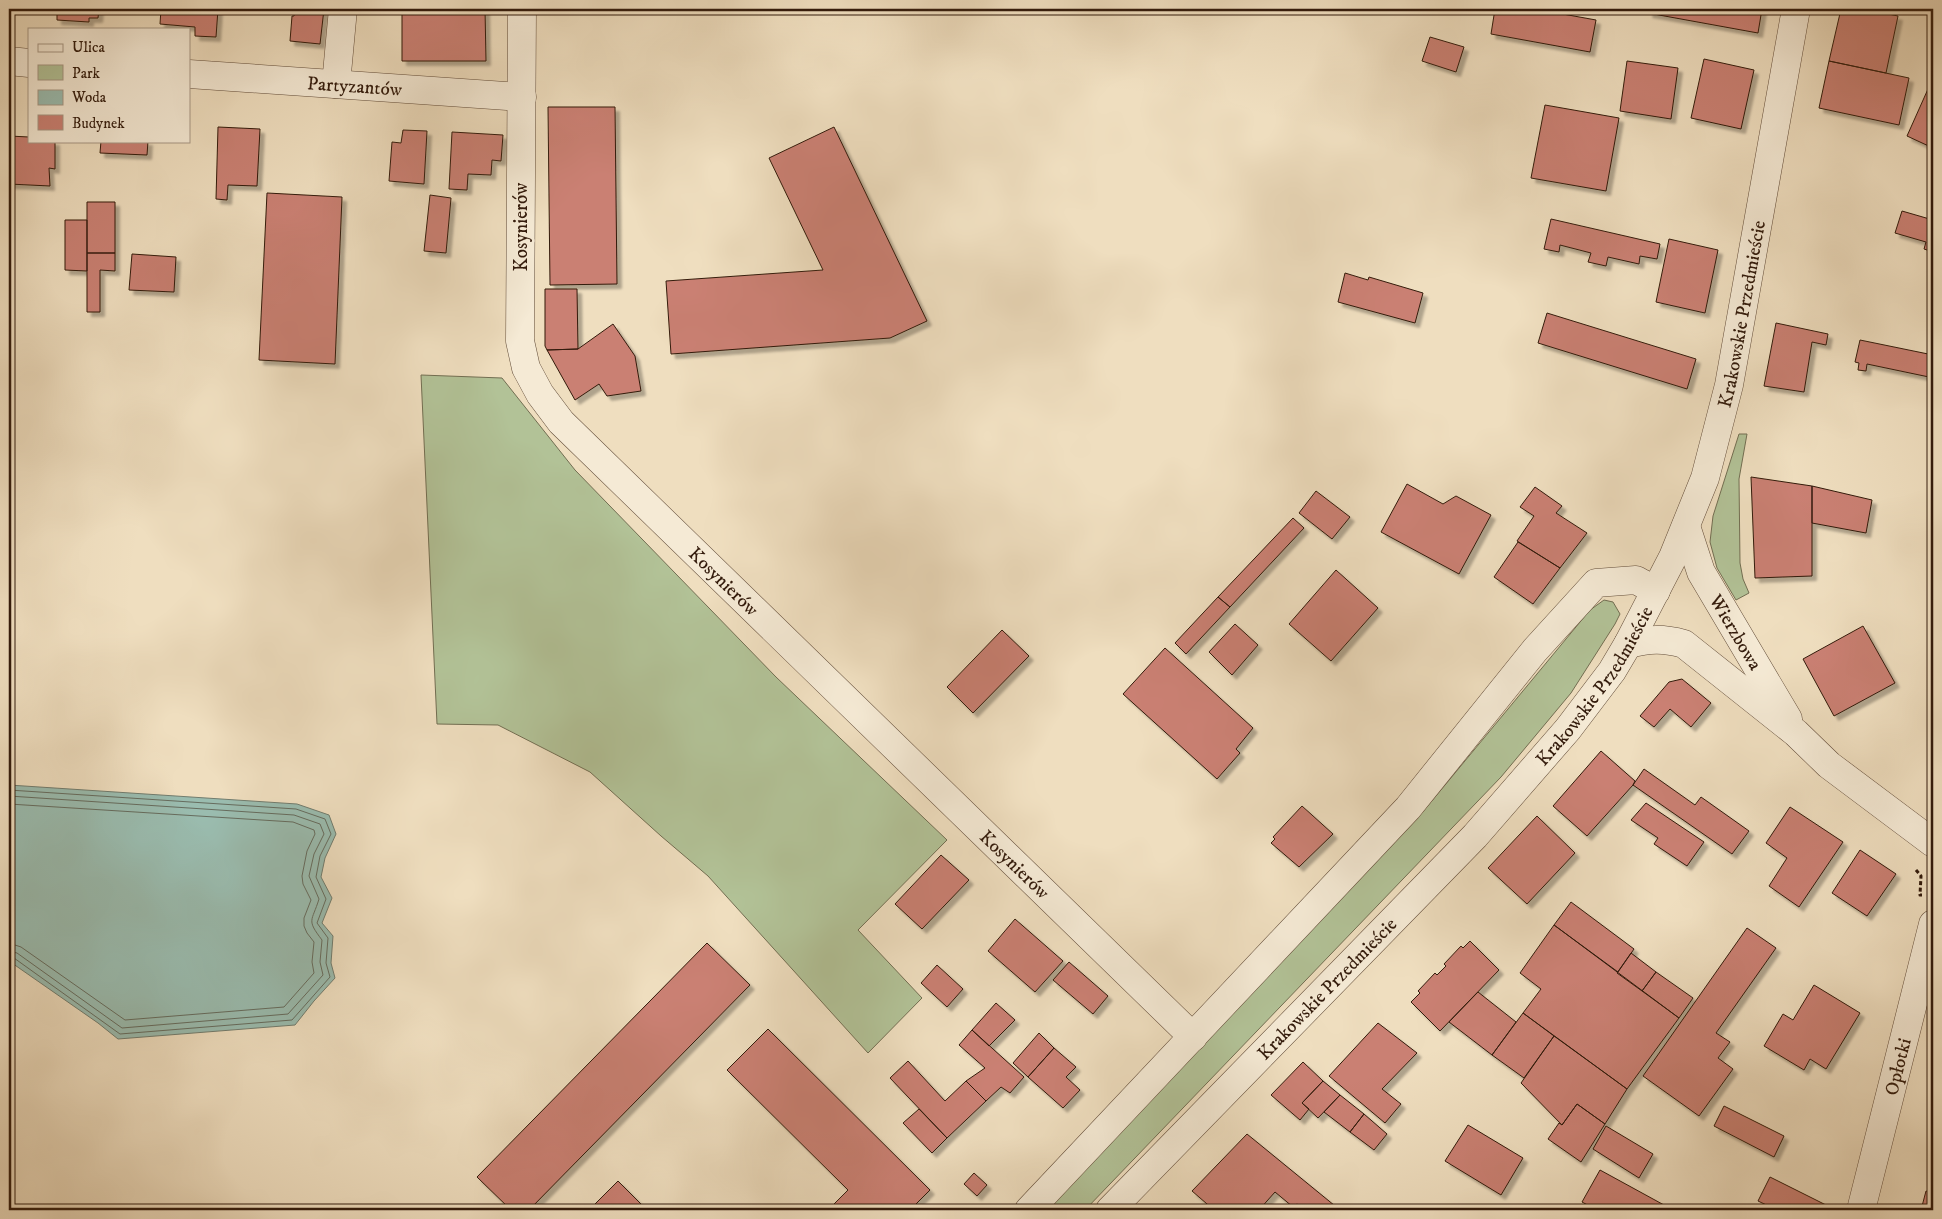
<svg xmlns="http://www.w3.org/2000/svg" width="1942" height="1219" font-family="'IM FELL DW Pica',serif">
	<defs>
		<filter id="shadow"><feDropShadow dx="4.5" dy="4.5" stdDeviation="1" flood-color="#0004"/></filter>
	</defs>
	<rect width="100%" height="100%" fill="#efdebf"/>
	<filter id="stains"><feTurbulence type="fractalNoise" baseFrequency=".004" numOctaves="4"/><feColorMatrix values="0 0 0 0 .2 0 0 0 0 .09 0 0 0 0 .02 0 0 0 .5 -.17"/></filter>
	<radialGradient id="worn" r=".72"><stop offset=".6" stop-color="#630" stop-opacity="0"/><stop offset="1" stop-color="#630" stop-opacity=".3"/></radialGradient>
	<!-- green -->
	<path fill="#b2c297" stroke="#726e52" d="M421 375 502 378 575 470 776 677 947 840 858 930 922 998 868 1053 708 876 661 836 590 772 498 725 437 724Z
		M1739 434H1747L1739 479 1740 563 1743 579 1749 593 1736 600 1717 568 1710 542 1713 516Z
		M1604 600 1613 602 1620 614 1615 624 1571 693 1501 777 1085 1210H1041L1421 814 1590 610Z"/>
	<!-- water -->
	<path fill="#9abcaf" stroke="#717c6e" d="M9 785 297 804 329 815 336 834 325 858 321 877 332 898 322 923 333 936 331 963 335 978 314 1001 295 1025 118 1039 98 1023 9 961Z"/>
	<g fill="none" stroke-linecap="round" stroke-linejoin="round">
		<!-- shore -->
		<path stroke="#666c5e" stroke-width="1" d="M9 790 296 809 325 819 331 834 320 856 316 877 326 899 317 923 328 938 326 963 330 977 292 1020 120 1034 14 958 9 957
			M9 796 294 815 320 824 324 834 314 854 309 876 319 899C312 922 306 919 322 940L320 962 323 975 288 1014 122 1028 17 953 9 951
			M9 804 293 822 314 830 315 834 307 851 302 876 303 884 311 900 304 918V926L307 933 314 942 312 962 314 973 284 1007 125 1020 21 947 9 943"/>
	</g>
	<!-- building -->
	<path fill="#ca8073" stroke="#331b0c" filter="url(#shadow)" d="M57 9H99L98 18H89V22L57 20Z
		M161 9H218L216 37 195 36V27L160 24Z
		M295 9H324L320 44 290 41 292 16H294Z
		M402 9H485L486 61H402Z
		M1495 9H1535L1596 20 1590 52 1491 34Z
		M1649 9H1762L1758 33 1648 13Z
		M1841 9H1865L1898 16 1886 73 1829 61Z
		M1430 37 1464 47 1456 72 1422 61Z
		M1704 59 1754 70 1741 129 1691 118Z
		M1627 61 1678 68 1671 119 1620 111Z
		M1829 61 1909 78 1899 125 1819 108Z
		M1928 89 1933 91V148L1907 136Z
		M1545 105 1619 118 1606 191 1531 178Z
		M548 107H615L617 284 550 285Z
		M218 127 260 129 257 186 228 185 227 200 216 199Z
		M834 127 927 321 890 338 671 354 666 281 823 270 769 158Z
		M403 130 427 131 424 184 389 181 392 142 401 143Z
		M452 132 503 135 501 161 492 160 491 175 468 174 467 190 449 189Z
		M9 136 29 137V141H55V169L49 168 50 186 9 184Z
		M101 141H148L147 155 100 153Z
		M267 193 342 197 335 364 259 360Z
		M430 195 451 198 446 253 424 251Z
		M87 202H115V253H87Z
		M1902 211 1933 220V252L1924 249 1926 242 1895 233Z
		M1551 219 1660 244 1657 259 1640 256 1639 264 1608 257 1606 266 1588 262 1591 253 1560 245 1559 252 1544 249Z
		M65 220H87V271L65 270Z
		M1669 239 1718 250 1705 313 1656 302Z
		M87 253H115V271L100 270V312H87Z
		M132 254 176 257 174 292 129 290Z
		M1345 273 1368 280 1369 277 1423 293 1415 323 1338 302Z
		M545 289H577L578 349 547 350 545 346Z
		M1547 313 1696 359 1687 389 1538 343Z
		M1776 323 1828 334 1826 345 1812 342 1804 392 1764 386Z
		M613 324 635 356 641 391 607 396 599 384 575 400 547 350 578 349Z
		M1860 340 1933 355 1929 377 1867 364 1866 371 1858 370 1859 363 1855 362Z
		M1751 477 1812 486V576L1755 578Z
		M1407 484 1443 504 1456 496 1491 515 1459 574 1381 532Z
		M1812 486 1872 500 1866 533 1812 523Z
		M1535 487 1562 506 1556 513 1587 533 1560 568 1517 541 1534 516 1520 507Z
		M1316 491 1350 517 1332 539 1299 513Z
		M1293 518 1304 528 1230 607 1218 597Z
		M1518 542 1560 568 1533 604 1494 577Z
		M1336 570 1378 608 1331 661 1289 624Z
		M1218 597 1230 607 1186 654 1175 643Z
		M1235 624 1258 645 1232 675 1209 652Z
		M1863 626 1895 683 1834 716 1803 659Z
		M1002 630 1029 656 973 713 947 687Z
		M1165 648 1253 728 1236 749 1240 753 1217 779 1123 694Z
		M1682 679 1711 703 1691 727 1670 709 1654 727 1640 716 1669 682Z
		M1601 751 1635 781 1633 785 1587 836 1553 806Z
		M1644 769 1695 805 1701 797 1749 831 1732 854 1633 785Z
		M1646 803 1704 842 1687 866 1654 844 1658 838 1631 820Z
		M1302 806 1333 834 1299 867 1271 843 1275 839 1273 837Z
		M1790 807 1843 842 1799 907 1769 886 1787 858 1766 843Z
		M1537 816 1575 853 1527 904 1488 868Z
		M1860 850 1896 874 1867 916 1832 893Z
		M941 855 969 880 922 929 895 904Z
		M1571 902 1634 949 1618 972 1554 925Z
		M1015 919 1063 961 1035 992 988 951Z
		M1554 925 1679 1018 1627 1089 1523 1013 1541 989 1520 973Z
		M1747 928 1776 948 1716 1033 1730 1042 1718 1058 1733 1069 1699 1116 1643 1076Z
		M1470 941 1499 970 1440 1031 1411 1002 1420 993 1418 991 1435 973 1437 975 1446 966 1444 964 1461 946 1463 948Z
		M707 943 750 985 529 1210H511L477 1177Z
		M1631 953 1656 972 1642 991 1617 973Z
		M1069 962 1108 996 1093 1014 1053 980Z
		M937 965 963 989 947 1007 921 983Z
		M1656 972 1693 998 1679 1018 1642 991Z
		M1814 985 1860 1013 1826 1069 1810 1059 1804 1070 1764 1046 1783 1014 1793 1020Z
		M1478 992 1516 1022 1492 1055 1449 1022Z
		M996 1003 1015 1020 989 1046 972 1030Z
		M1523 1013 1554 1036 1524 1078 1492 1055Z
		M1378 1023 1417 1053 1382 1089 1401 1104 1385 1123 1329 1076Z
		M768 1029 930 1190 910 1210H828L848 1190 727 1070Z
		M972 1030 1024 1077 1010 1093 1001 1087 986 1101 966 1081 985 1068 959 1045Z
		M1039 1033 1054 1048 1028 1077 1013 1063Z
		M1554 1036 1627 1089 1605 1124 1577 1104 1562 1125 1521 1083Z
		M1054 1048 1076 1067 1066 1077 1080 1090 1063 1108 1028 1077Z
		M908 1061 945 1101 966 1081 986 1101 947 1138 890 1078Z
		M1303 1062 1323 1081 1302 1103 1309 1109 1300 1120 1271 1095Z
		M1323 1081 1340 1095 1318 1118 1302 1103Z
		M1340 1095 1364 1114 1350 1132 1324 1112Z
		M1577 1104 1605 1124 1581 1162 1548 1139 1559 1123 1562 1125Z
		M1724 1106 1784 1136 1774 1157 1714 1126Z
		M919 1109 947 1138 932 1153 903 1123Z
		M1364 1114 1387 1134 1374 1150 1350 1132Z
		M1468 1125 1523 1158 1501 1195 1445 1161Z
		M1606 1126 1653 1154 1639 1178 1593 1149Z
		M1247 1134 1340 1210H1305L1297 1204 1293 1207 1275 1192 1259 1210H1214L1192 1191Z
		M1600 1170 1664 1205 1661 1210H1597L1582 1202Z
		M974 1173 987 1185 977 1196 964 1184Z
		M1770 1177 1830 1207 1828 1210H1777L1758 1201Z
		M618 1181 647 1210H589Z
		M1926 1191 1933 1193V1210H1921Z"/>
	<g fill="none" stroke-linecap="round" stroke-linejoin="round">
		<defs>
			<g id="minor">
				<path id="s1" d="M522 9 520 341 526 368 540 394 561 422 1193 1037"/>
				<path d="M9 61 29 63"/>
				<path id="s2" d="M189 74 522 97"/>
				<path d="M336 84 343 9"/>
				<path id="s3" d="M1686 526 1701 572 1788 719"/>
				<path d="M1628 644C1650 639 1662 638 1684 644L1796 733 1829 765 1933 843"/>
				<path d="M1029 1210 1408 808 1535 650 1596 583 1636 580 1656 591"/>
				<path id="s4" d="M1110 1210 1475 836 1568 729 1612 671 1628 644 1673 557 1705 478 1729 385 1796 9"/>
				<path id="s5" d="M1861 1210 1933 924"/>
			</g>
		</defs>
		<!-- minor casing -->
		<use href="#minor" stroke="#624c39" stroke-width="29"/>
		<!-- path -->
		<path stroke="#331b0c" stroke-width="3" stroke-dasharray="4 2.5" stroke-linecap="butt" d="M1916 870 1921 876 1920 895H1922"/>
		<!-- minor -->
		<use href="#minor" stroke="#f5ead5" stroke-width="28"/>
	</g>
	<g text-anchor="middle" stroke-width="5" stroke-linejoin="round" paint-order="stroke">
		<!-- street labels -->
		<g font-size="19" fill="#331b0c" stroke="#f5ead5">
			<text dy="7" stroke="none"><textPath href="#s2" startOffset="166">Partyzantów</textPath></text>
			<text transform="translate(520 227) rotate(-90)" y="7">Kosynierów</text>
			<text dy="7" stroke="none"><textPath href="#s4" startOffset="1120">Krakowskie Przedmieście</textPath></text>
			<text dy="7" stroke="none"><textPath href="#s1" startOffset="652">Kosynierów</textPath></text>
			<text dy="7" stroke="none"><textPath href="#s3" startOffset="118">Wierzbowa</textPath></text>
			<text dy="7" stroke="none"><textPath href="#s4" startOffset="715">Krakowskie Przedmieście</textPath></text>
			<text dy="7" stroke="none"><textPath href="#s1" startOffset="1058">Kosynierów</textPath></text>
			<text dy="7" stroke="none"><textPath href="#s4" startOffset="310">Krakowskie Przedmieście</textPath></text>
			<text dy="7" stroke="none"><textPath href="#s5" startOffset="148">Opłotki</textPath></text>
		</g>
	</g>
	<!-- margin -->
	<rect width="1942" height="1219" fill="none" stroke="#efdebf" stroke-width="30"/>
	<rect x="10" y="10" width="1922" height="1199" fill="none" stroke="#331b0c" stroke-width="2.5"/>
	<rect x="15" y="15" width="1912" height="1189" fill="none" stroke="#331b0c"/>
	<!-- legend -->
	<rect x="28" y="28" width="162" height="115" fill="#f5ead5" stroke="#a79785"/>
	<rect x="38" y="44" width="25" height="8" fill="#f5ead5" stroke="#a79785"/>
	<text x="72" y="52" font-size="15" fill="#331b0c">Ulica</text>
	<rect x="38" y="65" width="25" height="15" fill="#b2c297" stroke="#a79785"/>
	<text x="72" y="78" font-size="15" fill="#331b0c">Park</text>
	<rect x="38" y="90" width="25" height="15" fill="#9abcaf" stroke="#a79785"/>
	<text x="72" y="102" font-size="15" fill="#331b0c">Woda</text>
	<rect x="38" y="115" width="25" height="15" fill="#ca8073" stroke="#a79785"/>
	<text x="72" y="128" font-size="15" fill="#331b0c">Budynek</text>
	<rect width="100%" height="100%" filter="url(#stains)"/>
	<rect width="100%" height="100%" fill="url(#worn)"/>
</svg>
